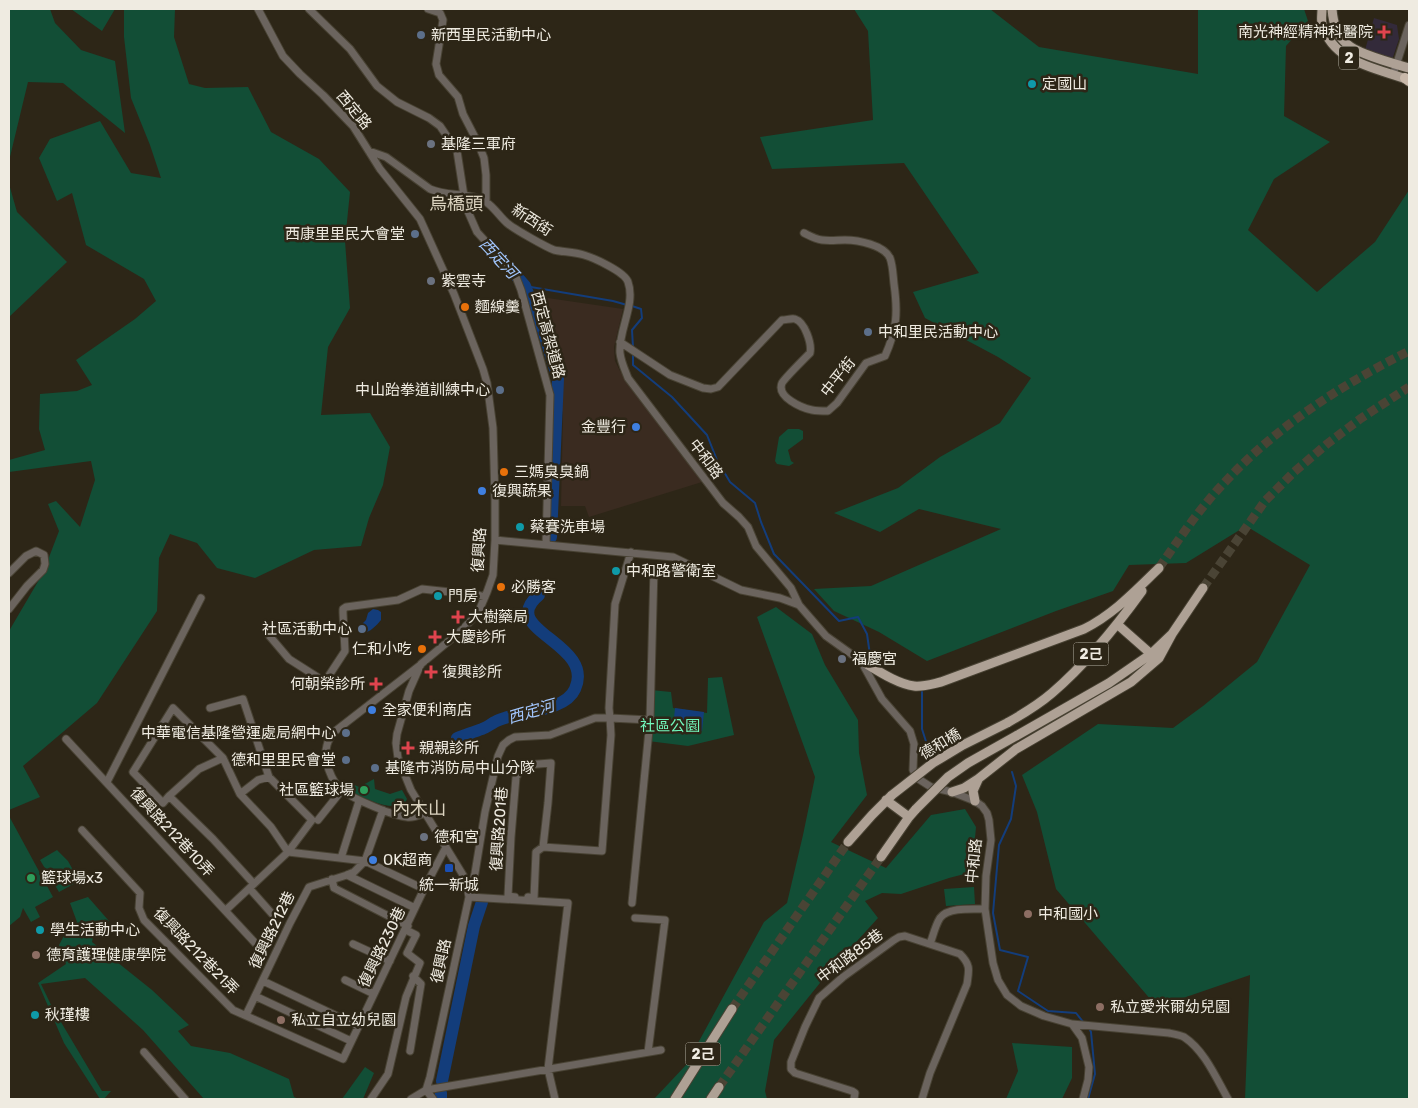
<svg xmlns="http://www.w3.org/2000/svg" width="1418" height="1108" font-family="Rubik,'Noto Sans TC',sans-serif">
	<rect width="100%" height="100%" fill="#2d2617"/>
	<!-- industrial -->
	<path fill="#3a2b20" d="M534 296 623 309 614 347 615 361 620 371 702 482 589 517 585 506H561L563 414Z"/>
	<!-- medical -->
	<path fill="#332a3a" d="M1374 18 1397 25 1399 39 1392 60 1365 50Z"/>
	<!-- green -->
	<path fill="#124e36" d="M9 9H50L55 23 81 50 115 61 125 133 63 83 28 82 9 161Z
		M71 9H115L102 31Z
		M124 9H175L174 37 189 84 205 88 248 87 271 132 319 159 350 192 345 241 350 308 328 347 321 415 370 413 390 447 383 485 369 518 361 546 314 550 255 578 217 568 197 543 170 534 159 558 157 611 97 703 23 766 40 797 9 810V631L43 573 59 531 48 504 56 501 80 527 95 480 91 461 9 472V460L45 450 39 429 40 394 77 391 92 385 76 360 135 319 156 301 144 279 86 245 72 193 57 201 39 158 50 139 100 121 131 173 161 178 150 145 131 98 124 37Z
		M854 9H990L1039 47 1198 74V9H1304L1308 21 1286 46 1284 116 1330 142 1274 179 1248 230 1317 292 1375 242 1409 190V1099H1245L1250 975 1157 1007 1056 889 1037 812 1022 775 1098 724 1173 728 1203 706 1257 662 1310 565 1246 526 1186 563 1129 565 1113 591 1056 611 927 661 879 632 834 611 814 589 871 586 1001 529 919 509 880 532 834 513 898 488 940 457 1000 423 1031 378 998 357 925 318 913 292 979 273 904 163 772 169 760 137 873 120 868 31Z
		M9 184 17 212 67 262 9 317Z
		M788 429H799L803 431V439L788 450 791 461 794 463 789 466 777 464 775 461 779 437Z
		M776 607 812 634 825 665 858 720 859 753 867 795 831 842 886 868 931 815 965 809 976 827 972 872 949 878 901 894 882 893 865 901 878 918 828 973 774 1040 765 1091 767 1099H654L686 1065 764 922 787 903 803 835 815 777 757 617Z
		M722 677 734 735 688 746 648 741 651 690 671 692 673 708 707 713 708 678Z
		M374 779 375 789 390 794 402 790 407 799 404 805C384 810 364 797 345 789L350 783 359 787Z
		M9 816 53 897 35 907 40 917 31 922 23 908 20 917 9 926Z
		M57 850 68 861 79 881 59 892 40 860Z
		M974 887 975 904 946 906 944 889Z
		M88 897 109 921 95 928 92 942 152 990 189 1025 178 1031 191 1046 230 1053 289 1079 294 1097 299 1099H204L143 1030 85 978 41 984 52 1007 102 1091H111L104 1099H100L64 1043 38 983 66 964 59 945 65 934 77 922 70 903Z
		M1012 1043 1072 1047V1078L1062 1099H1006L1018 1071Z
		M365 1067 374 1073 363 1099H342Z"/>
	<!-- water -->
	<path fill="#133d7b" d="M373 609 378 610 381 612V620C376 626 367 636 359 632V627L366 620 368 613Z
		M675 708 704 712 702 731 673 728Z"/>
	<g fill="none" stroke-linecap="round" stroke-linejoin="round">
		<!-- stream -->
		<path stroke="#133d7b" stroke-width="2" d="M525 286 613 301 627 305
			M632 306 641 309 642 318 632 330 633 347
			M633 354V365L672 397 707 435 717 460 730 482 755 503 761 522 774 554 839 621 858 617 867 634 870 655 873 661
			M922 692V729L930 754
			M1012 772 1016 786 1011 819 999 845 993 913 1000 950 1028 957 1018 991 1048 1011 1076 1013 1084 1023
			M1088 1099 1095 1074 1091 1032 1089 1028"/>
		<!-- river -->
		<path stroke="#133d7b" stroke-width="12" d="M512 271 525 286 543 330 558 379 551 537
			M457 738C465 735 474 732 482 729 488 727 493 722 499 720 519 711 565 712 575 689 596 643 496 630 539 595
			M442 1081 474 926 482 902
			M441 1099V1093"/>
		<!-- major-tunnel -->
		<path stroke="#4a4435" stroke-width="9" stroke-dasharray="9 4.5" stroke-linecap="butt" d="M1159 568C1179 539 1199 509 1224 483 1276 427 1341 385 1409 351
			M1203 588 1265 501 1294 472 1327 444 1360 419 1409 387
			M732 1009 848 842
			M719 1087 881 857"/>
		<defs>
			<path id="minor" d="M258 9 283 56 300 74 323 95 353 126 380 169 420 219 454 294 483 369 487 383 493 428 495 501V540L493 575 487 592 478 613 462 630 421 664 409 691 397 734 396 743 398 758 411 790 463 875 466 881 469 897 430 1077 426 1090 411 1099
				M309 9 350 49 377 86 397 102 429 118 440 126 457 151 464 196 466 207 477 232 509 267 516 277 521 290 550 395 546 544
				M428 9 440 13 443 20 436 64 439 75 458 97 463 114 478 143 484 158 486 175V202
				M1393 75 1409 25
				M369 151 386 157 430 189C447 197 471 192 486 202 494 207 500 217 507 223 514 229 546 247 554 250 563 252 574 252 584 255 594 258 625 272 628 282 636 304 618 331 620 353 621 362 625 370 628 378L723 503 739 517 748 527 756 546 791 588 799 605
				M620 342 670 375 703 388 711 389 718 387 782 320C786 320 792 318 795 319 805 322 812 344 810 353 805 358 785 378 782 383 776 397 802 408 812 410 817 411 822 411 828 411L837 403 866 363 885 356C897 329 898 313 894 284 893 276 893 266 890 258 884 245 858 240 845 240 837 240 830 241 822 240 815 239 810 236 804 233
				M495 540 673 557 741 590 780 598 799 605 826 636 861 661 882 699 910 731 914 744 913 770 917 778 931 787 952 792 975 801 982 806 987 813 989 820 991 840 986 876 985 909 993 963 998 980 1007 995 1021 1006 1044 1016 1072 1024 1082 1038 1089 1067 1088 1080 1083 1099
				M9 573 26 556 36 551 44 555 45 564 43 570 27 586 9 609
				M267 633 289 659 322 680H326L345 651 343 613V609L346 607 398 600 422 589 478 595 485 597
				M419 666 334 732C331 736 328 741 327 745 323 760 331 782 343 791 354 799 393 816 407 817 414 818 419 815 425 813
				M210 708 243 699 269 777 312 820 288 852 226 910
				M66 739 257 945
				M223 758 173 708 133 772 163 803 169 796 213 839 254 884
				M107 782 201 598
				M240 794 258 780 269 777
				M169 796 199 769 223 758 240 794 271 827 288 852
				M318 820 342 790
				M82 830 140 893 139 908 144 920 233 1010 343 1059 424 889 446 847
				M288 852 365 861 424 889
				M341 858 359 801
				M347 875 415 908
				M332 879 334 888 408 926
				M250 889 274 916
				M515 897 508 896 511 837 516 777 525 765 551 763 548 803 543 847 602 851 611 735 610 718 650 720
				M528 897 534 898 536 852 543 847
				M632 903 650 720 654 568
				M635 918 665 920 648 1052
				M353 944 390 961
				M930 944C933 936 935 926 940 918 948 907 972 909 985 909
				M345 980 374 994
				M263 981 358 1026
				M255 996 351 1041
				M246 1015 290 923 309 887 347 875 354 872 365 861 383 810
				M1072 1024 1169 1033C1174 1034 1180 1035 1184 1037 1205 1051 1216 1078 1228 1099
				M410 1051 421 984 413 976
				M144 1052 185 1099
				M426 1090 661 1050
				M426 1090 433 1099
				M371 1099 388 1074 406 997 420 963 407 953 416 935 406 930
				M555 1099 548 1069 568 903 469 897 475 873 485 812 498 756 503 745 509 740 515 737 550 735 595 718H610L609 708 615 604 631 552
				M854 1099 855 1093 852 1091 795 1073 791 1069V1062L805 1027 819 998 843 977 894 940 899 937 905 936 960 954C971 965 969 970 967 984L930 1073 922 1099"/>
			<path id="major" d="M1322 9C1322 14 1321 19 1322 24 1333 63 1377 68 1409 80
				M1332 9C1333 22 1336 35 1347 44 1357 54 1395 64 1409 68
				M1117 624 1151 654
				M858 659C874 668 896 684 914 686 923 687 932 684 941 682L1084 629C1114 614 1135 591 1159 568
				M1007 723C1023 714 1038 705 1052 693 1087 663 1116 627 1142 591
				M1016 736 1109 683 1151 654 1172 634 1203 588
				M952 792 964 788 978 779 1016 749 1131 682 1159 658 1172 634
				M886 800 909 817
				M975 801 973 791 978 780
				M848 842 872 815 892 795
				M881 857 909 817 916 809
				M675 1099 732 1009
				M711 1099 719 1087"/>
			<path id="highway" d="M1405 78 1409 81"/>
		</defs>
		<!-- minor casing -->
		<use href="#minor" stroke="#484233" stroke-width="9"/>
		<!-- major casing -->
		<use href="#major" stroke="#484233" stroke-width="11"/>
		<!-- highway casing -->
		<use href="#highway" stroke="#484233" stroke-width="12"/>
		<!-- minor -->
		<use href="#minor" stroke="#6b645e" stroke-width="7"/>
		<!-- major -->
		<use href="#major" stroke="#aea195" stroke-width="9"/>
		<!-- highway -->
		<use href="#highway" stroke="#c9b9aa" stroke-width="10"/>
		<defs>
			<path id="major-bridge" d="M892 795 933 763 963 745 1007 723
				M916 809 948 777 968 763 1016 736"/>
		</defs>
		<!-- major-bridge casing -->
		<use href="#major-bridge" stroke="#484233" stroke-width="11" stroke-linecap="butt"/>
		<!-- major-bridge -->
		<use href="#major-bridge" stroke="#aea195" stroke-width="9"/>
	</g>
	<!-- markers -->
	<g fill="#e0444e" stroke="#2d2617" stroke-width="2">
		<path d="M1381.5 24.5h5v5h5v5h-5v5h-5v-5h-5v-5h5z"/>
		<path d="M455.5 609.5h5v5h5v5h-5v5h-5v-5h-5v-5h5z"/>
		<path d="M432.5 629.5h5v5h5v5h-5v5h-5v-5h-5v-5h5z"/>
		<path d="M428.5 664.5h5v5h5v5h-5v5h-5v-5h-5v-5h5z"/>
		<path d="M373.5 676.5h5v5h5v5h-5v5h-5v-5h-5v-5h5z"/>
		<path d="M405.5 740.5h5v5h5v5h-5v5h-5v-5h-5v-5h5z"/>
	</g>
	<g fill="#5c6f8a" stroke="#2d2617" stroke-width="2">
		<circle cx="421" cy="35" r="5"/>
		<circle cx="415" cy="234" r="5"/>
		<circle cx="868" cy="332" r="5"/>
		<circle cx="500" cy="390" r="5"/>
		<circle cx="362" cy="629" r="5"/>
		<circle cx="346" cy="733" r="5"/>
		<circle cx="346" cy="760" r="5"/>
		<circle cx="375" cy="768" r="5"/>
	</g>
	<g fill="#0f9aa8" stroke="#2d2617" stroke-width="2">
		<circle cx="1032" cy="84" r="5"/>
		<circle cx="520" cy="527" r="5"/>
		<circle cx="616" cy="571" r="5"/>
		<circle cx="438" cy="596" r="5"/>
		<circle cx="40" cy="930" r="5"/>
		<circle cx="35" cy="1015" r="5"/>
	</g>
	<g fill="#6b7280" stroke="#2d2617" stroke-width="2">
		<circle cx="431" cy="144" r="5"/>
		<circle cx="431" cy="281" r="5"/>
		<circle cx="842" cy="659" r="5"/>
		<circle cx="424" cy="837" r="5"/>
	</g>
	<g fill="#e8710a" stroke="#2d2617" stroke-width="2">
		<circle cx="465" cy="307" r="5"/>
		<circle cx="504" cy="472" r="5"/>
		<circle cx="501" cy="587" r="5"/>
		<circle cx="422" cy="649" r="5"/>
	</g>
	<g fill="#3f7fe0" stroke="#2d2617" stroke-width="2">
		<circle cx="636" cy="427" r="5"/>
		<circle cx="482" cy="491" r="5"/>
		<circle cx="372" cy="710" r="5"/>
		<circle cx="373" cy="860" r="5"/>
	</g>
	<g fill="#2e9e5b" stroke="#2d2617" stroke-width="2">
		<circle cx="364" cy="790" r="5"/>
		<circle cx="31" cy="878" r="5"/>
	</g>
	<rect fill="#1a4fb4" stroke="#2d2617" stroke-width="2" x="444" y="863" width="10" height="10" rx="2.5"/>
	<g fill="#8d6e63" stroke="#2d2617" stroke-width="2">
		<circle cx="1028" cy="914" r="5"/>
		<circle cx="36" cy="955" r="5"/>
		<circle cx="1100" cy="1007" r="5"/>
		<circle cx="281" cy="1020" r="5"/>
	</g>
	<g text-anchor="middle" stroke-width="5" stroke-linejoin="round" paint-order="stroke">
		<!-- shield labels -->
		<g fill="#2d2617" stroke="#b5b0a4" stroke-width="1">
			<rect x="1339" y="46.5" width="20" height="23" rx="4"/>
			<rect x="1073.5" y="642.5" width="35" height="23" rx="4"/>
			<rect x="685.5" y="1042.5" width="35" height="23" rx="4"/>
		</g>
		<g font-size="14" font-weight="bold" fill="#efebe1">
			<text x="1349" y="63">2</text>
			<text x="1091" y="659">2己</text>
			<text x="703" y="1059">2己</text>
		</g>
		<!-- poi labels -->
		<g font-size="15" fill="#efebe1" stroke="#2d2617" text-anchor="start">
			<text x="1373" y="37" text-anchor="end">南光神經精神科醫院</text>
			<text x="431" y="40">新西里民活動中心</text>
			<text x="1042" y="89">定國山</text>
			<text x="441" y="149">基隆三軍府</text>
			<text x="405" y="239" text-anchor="end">西康里里民大會堂</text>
			<text x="441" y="286">紫雲寺</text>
			<text x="475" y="312">麵線羹</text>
			<text x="878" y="337">中和里民活動中心</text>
			<text x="490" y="395" text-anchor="end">中山跆拳道訓練中心</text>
			<text x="626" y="432" text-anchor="end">金豐行</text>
			<text x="514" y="477">三媽臭臭鍋</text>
			<text x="492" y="496">復興蔬果</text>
			<text x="530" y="532">蔡賽洗車場</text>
			<text x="626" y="576">中和路警衛室</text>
			<text x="511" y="592">必勝客</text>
			<text x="448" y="601">門房</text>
			<text x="468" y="622">大樹藥局</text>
			<text x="352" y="634" text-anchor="end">社區活動中心</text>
			<text x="446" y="642">大慶診所</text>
			<text x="412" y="654" text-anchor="end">仁和小吃</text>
			<text x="852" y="664">福慶宮</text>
			<text x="442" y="677">復興診所</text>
			<text x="365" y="689" text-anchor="end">何朝榮診所</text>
			<text x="382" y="715">全家便利商店</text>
			<text x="336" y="738" text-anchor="end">中華電信基隆營運處局網中心</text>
			<text x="419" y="753">親親診所</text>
			<text x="336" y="765" text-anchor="end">德和里里民會堂</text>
			<text x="385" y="773">基隆市消防局中山分隊</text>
			<text x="354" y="795" text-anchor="end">社區籃球場</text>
			<text x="434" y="842">德和宮</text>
			<text x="383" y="865">OK超商</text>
			<text x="41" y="883">籃球場x3</text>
			<text x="449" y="890" text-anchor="middle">統一新城</text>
			<text x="1038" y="919">中和國小</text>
			<text x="50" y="935">學生活動中心</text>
			<text x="46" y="960">德育護理健康學院</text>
			<text x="1110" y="1012">私立愛米爾幼兒園</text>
			<text x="45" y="1020">秋瑾樓</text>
			<text x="291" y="1025">私立自立幼兒園</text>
		</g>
		<!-- street labels -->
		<g font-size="15" fill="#efebe1" stroke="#2d2617">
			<text transform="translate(354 110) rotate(50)" y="5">西定路</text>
			<text transform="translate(532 220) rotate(33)" y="5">新西街</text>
			<text transform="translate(548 335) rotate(75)" y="5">西定高架道路</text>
			<text transform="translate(838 377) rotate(-51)" y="5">中平街</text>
			<text transform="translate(706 459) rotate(53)" y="5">中和路</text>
			<text transform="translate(479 550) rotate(-86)" y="5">復興路</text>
			<text transform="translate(940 744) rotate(-31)" y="5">德和橋</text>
			<text transform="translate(499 829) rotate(-86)" y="5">復興路201巷</text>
			<text transform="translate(172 832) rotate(47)" y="5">復興路212巷10弄</text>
			<text transform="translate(974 861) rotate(-84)" y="5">中和路</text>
			<text transform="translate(272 930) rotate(-64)" y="5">復興路212巷</text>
			<text transform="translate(382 947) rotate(-64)" y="5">復興路230巷</text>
			<text transform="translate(196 951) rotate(46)" y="5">復興路212巷21弄</text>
			<text transform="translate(850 956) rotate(-37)" y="5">中和路85巷</text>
			<text transform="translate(441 961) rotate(-78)" y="5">復興路</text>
		</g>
		<!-- park labels -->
		<g font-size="15" fill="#72f7bc" stroke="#2d2617">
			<text x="670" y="731">社區公園</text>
		</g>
		<!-- water labels -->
		<g font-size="16" font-style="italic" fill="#a1c5fc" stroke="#2d2617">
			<text transform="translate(499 258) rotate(47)" y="6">西定河</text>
			<text transform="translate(531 711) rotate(-16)" y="6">西定河</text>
		</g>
		<!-- quarter labels -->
		<g font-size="18" fill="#dbd3bf" stroke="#2d2617">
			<text x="456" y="210">烏橋頭</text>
			<text x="419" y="815">內木山</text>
		</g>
	</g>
	<!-- border -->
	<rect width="1418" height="1108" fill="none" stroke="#efebe1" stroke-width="20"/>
</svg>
